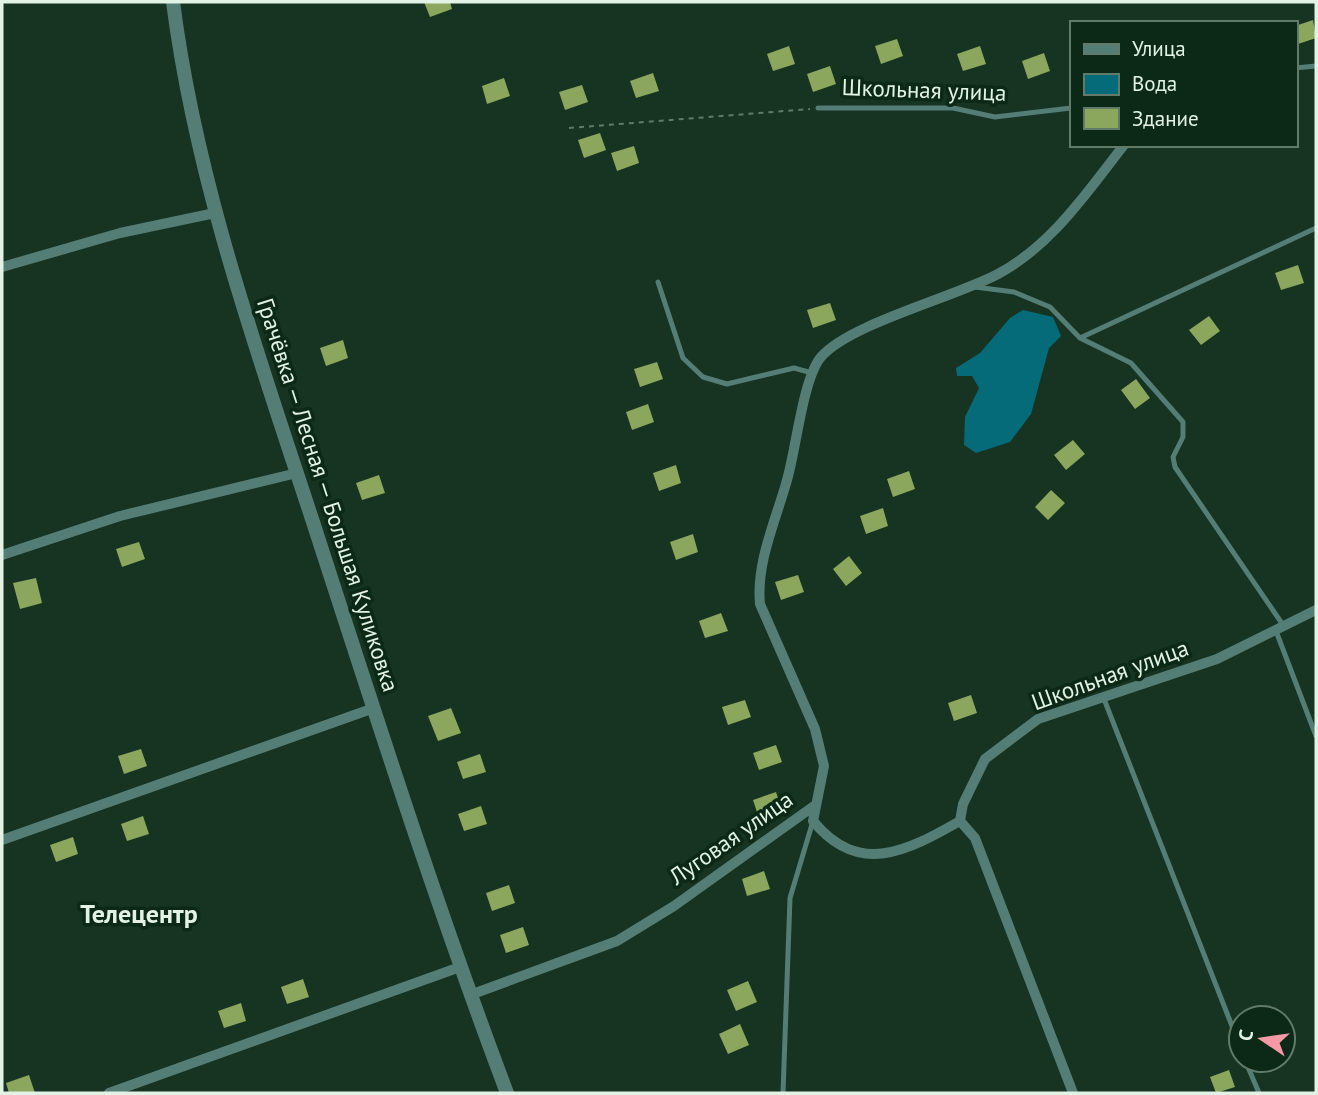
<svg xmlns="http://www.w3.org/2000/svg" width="1318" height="1095" font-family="'PT Sans',sans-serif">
	<rect width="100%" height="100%" fill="#173321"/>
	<!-- water -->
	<path fill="#056b79" d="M1023 310 1053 317 1061 336 1049 348 1031 414 1010 442 976 453 964 445 965 417 979 388 972 376H957L956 368 980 353 1010 318Z"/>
	<!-- building -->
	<path fill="#8ba65d" d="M424 2H450L452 9 430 17Z
		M1313 20 1316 38 1295 45V26Z
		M897 39 903 56 881 64 875 46Z
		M789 46 795 64 773 71 767 54Z
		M980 46 986 64 963 71 957 54Z
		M1044 53 1050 71 1028 79 1022 61Z
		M830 66 836 84 813 92 807 74Z
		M653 73 659 91 636 98 630 81Z
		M504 78 510 96 487 104 482 86Z
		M582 85 588 102 565 110 559 92Z
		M600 133 606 150 584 158 578 140Z
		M634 146 639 163 617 171 611 153Z
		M1298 265 1304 283 1281 290 1275 273Z
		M830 303 836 320 813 328 807 310Z
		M1209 316 1220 331 1201 345 1189 330Z
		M343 340 348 358 326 366 320 348Z
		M657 362 663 379 640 387 634 369Z
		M1136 379 1150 398 1135 409 1121 390Z
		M648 404 654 422 632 430 626 412Z
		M1073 440 1085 454 1066 470 1054 455Z
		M676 465 681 483 659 491 653 473Z
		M909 471 915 489 893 497 887 479Z
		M379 475 385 493 362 500 356 483Z
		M1051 490 1065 503 1048 520 1035 507Z
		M883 508 888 526 866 534 860 516Z
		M693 534 698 552 676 560 670 542Z
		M139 542 145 559 122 567 116 549Z
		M849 556 862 573 846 586 833 569Z
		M798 575 804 592 781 600 775 582Z
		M36 578 42 603 20 609 13 583Z
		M721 613 728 631 705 638 699 621Z
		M971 695 977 713 954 721 948 703Z
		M745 700 751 717 728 725 722 707Z
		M451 708 461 733 438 741 428 716Z
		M776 745 782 762 759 770 753 753Z
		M141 749 147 766 124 774 118 756Z
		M480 754 486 772 463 779 457 762Z
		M776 792 782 810 759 818 753 800Z
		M481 806 487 824 464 831 458 814Z
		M143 816 149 834 127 841 121 824Z
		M73 837 78 854 56 862 50 845Z
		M764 871 770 889 747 896 742 879Z
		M509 885 515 903 492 911 486 893Z
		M523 927 529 945 506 953 500 935Z
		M303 979 309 997 287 1004 281 987Z
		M748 981 757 1002 736 1011 727 990Z
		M241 1003 246 1021 224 1028 218 1011Z
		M740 1024 749 1045 728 1054 719 1034Z
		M1229 1070 1235 1087 1216 1093 1210 1077Z
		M29 1075 35 1093H9L6 1083Z"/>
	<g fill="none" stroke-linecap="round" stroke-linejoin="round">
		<!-- path -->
		<path stroke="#627a69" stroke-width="2" stroke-dasharray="5 5" stroke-linecap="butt" d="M569 128 810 109"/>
		<!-- service -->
		<path stroke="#547d76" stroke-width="5" d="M1295 68 1316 66
			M818 108H953L995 117 1071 108
			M658 282 683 358 703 377 727 384 794 368 812 373
			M975 287 1014 292 1050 307 1080 338 1131 363 1183 422V437L1173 457 1175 467 1283 625
			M1080 338 1316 228
			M1276 631 1316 736
			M1104 699 1241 1049
			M1245 1060 1259 1093
			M783 1093 790 898 813 821"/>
		<!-- minor -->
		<path stroke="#547d76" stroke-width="10" d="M2 267 120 233 215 213
			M2 555 120 516 297 473
			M960 821C907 851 859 877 813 821L824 766 815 729 760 604C756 562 776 520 787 480 796 450 803 378 821 357 849 324 955 297 998 274 1052 245 1087 192 1124 145
			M960 821 963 804 985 759 1038 719 1217 659 1316 610
			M960 821 975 838 1073 1093
			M2 840 374 708
			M470 995 617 941 674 906 814 806
			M109 1093 460 967"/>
		<!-- tertiary -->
		<path stroke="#547d76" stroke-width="14" d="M173 2C196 181 257 351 313 522 375 713 436 905 507 1093"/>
	</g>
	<g text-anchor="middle" stroke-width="7" stroke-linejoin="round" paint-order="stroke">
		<!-- street labels -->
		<g font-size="23" fill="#e2f3e6" stroke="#0c2918">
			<text transform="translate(924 90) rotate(2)" y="8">Школьная улица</text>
			<text transform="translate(328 495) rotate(72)" y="8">Грачёвка — Лесная — Большая Куликовка</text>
			<text transform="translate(1110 675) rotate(-20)" y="8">Школьная улица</text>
			<text transform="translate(731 838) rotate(-35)" y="8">Луговая улица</text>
		</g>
		<!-- quarter labels -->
		<g font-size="26" font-weight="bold" fill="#e2f3e6" stroke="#0c2918">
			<text x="139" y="923">Телецентр</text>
		</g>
	</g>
	<!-- border -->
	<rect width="1318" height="1095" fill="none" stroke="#e2f3e6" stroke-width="7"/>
	<!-- legend -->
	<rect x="1070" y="21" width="228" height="126" fill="#0c2918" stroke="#627a6a" stroke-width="2"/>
	<rect x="1084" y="44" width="35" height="10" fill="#547d76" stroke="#627a6a" stroke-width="2"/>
	<text x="1132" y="56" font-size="21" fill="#e2f3e6">Улица</text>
	<rect x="1084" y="74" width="35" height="21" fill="#056b79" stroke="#627a6a" stroke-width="2"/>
	<text x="1132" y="91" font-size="21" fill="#e2f3e6">Вода</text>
	<rect x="1084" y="108" width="35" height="21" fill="#8ba65d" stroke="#627a6a" stroke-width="2"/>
	<text x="1132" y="126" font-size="21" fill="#e2f3e6">Здание</text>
	<!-- north arrow -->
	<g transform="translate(1262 1039) rotate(283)"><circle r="33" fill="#0c2918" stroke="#627a6a" stroke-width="2"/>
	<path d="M0-5L12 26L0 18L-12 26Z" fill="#f49aa6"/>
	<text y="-10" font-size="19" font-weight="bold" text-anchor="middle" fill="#e2f3e6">С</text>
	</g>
</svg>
